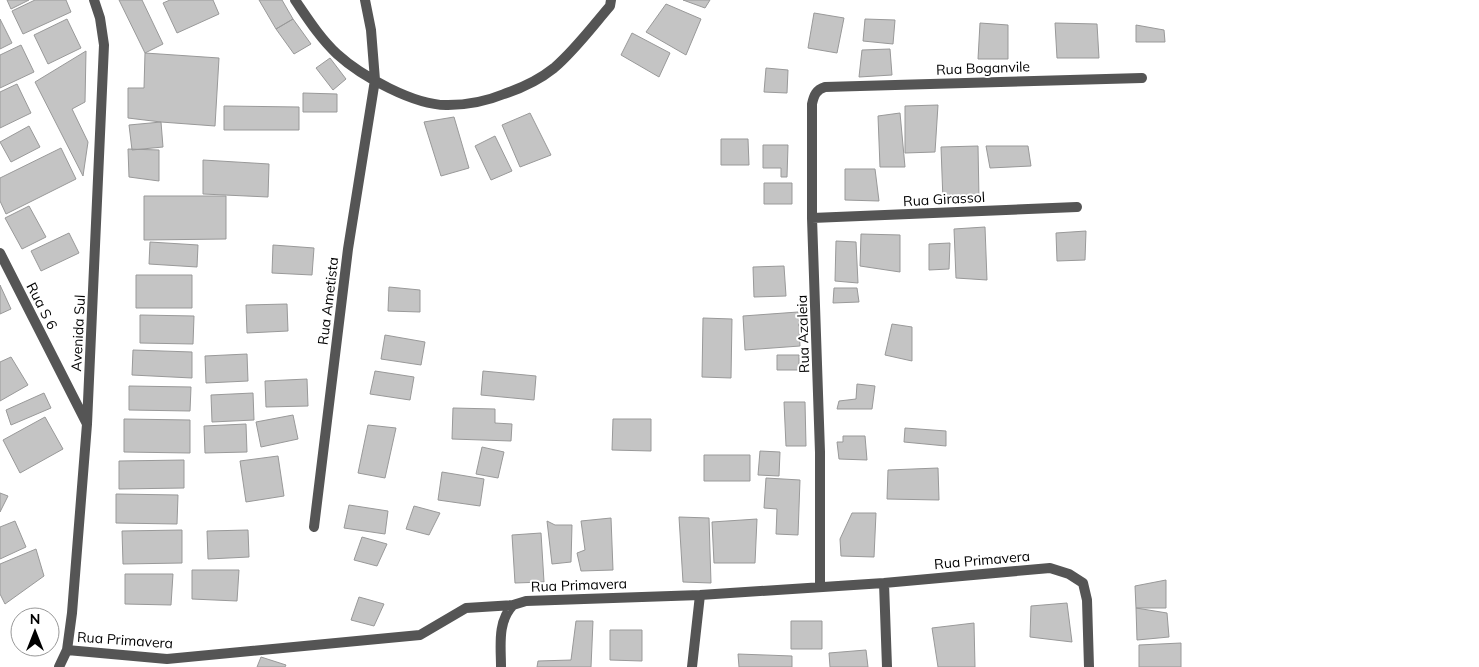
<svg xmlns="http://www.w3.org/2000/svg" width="1479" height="667" font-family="Mulish,sans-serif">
	<rect width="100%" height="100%" fill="#fff"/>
	<!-- building -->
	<path fill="#c4c4c4" stroke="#999" d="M7 0H29L11 9Z
		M35 0H66L71 12 23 34 12 11Z
		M119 0H142L163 44 145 53Z
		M170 0H213L219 14 177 33 163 3Z
		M259 0H282L293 19 276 29Z
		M683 0H710L705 8Z
		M666 4 701 19 686 55 646 32Z
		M814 13 844 18 837 53 808 48Z
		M0 19 12 43 0 49Z
		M67 19 81 48 48 64 34 35Z
		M293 19 311 44 294 54 276 29Z
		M865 19 895 20 893 44 863 41Z
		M980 23 1008 25V59H978Z
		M1055 23 1097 24 1099 58H1057Z
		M1136 25 1164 30 1165 42H1136Z
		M632 33 670 53 659 77 621 55Z
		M21 45 34 72 0 88V55Z
		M890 49 892 75 859 77 862 50Z
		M86 51 85 102 72 109 88 142 83 176 35 82Z
		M145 53 219 58 215 126 161 122 128 118V88H144Z
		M330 58 346 79 333 90 316 68Z
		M766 68 788 70 787 93 764 92Z
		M17 84 31 113 0 128V92Z
		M303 93 337 94V112H303Z
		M938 105 935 152 905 153V106Z
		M224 106 299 107V130H224Z
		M530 113 551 155 520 167 502 125Z
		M900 113 905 167H880L878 116Z
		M454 117 469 168 441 176 424 122Z
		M161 122 163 147 132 150 129 125Z
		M29 126 40 147 11 162 0 142Z
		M495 136 512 171 491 180 475 146Z
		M721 139H748L749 165H721Z
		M763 145H788L787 177H781V168H763Z
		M978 146 979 199 943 201 941 147Z
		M986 146H1028L1031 166 990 168Z
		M61 148 76 179 6 214 0 201V178Z
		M128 149 159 150V181L129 177Z
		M203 160 269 164 268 197 203 194Z
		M845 169H875L879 201 845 200Z
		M764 183H792V204H764Z
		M144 196H226V239L144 240Z
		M29 206 46 237 22 249 5 218Z
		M985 227 987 280 956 278 954 229Z
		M1086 231 1085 260 1057 261 1056 233Z
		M69 233 79 253 41 271 31 251Z
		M861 234 900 235V272L860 266Z
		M836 241 856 242 858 283 835 281Z
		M150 242 198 245 197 267 149 264Z
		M950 243 949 269 929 270V244Z
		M273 245 314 248 312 275 272 273Z
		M784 266 786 296 754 297 753 267Z
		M136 275H192V308H136Z
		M0 285 11 309 0 314Z
		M389 287 420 290V312L388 311Z
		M834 288H857L859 302 833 303Z
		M287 304 288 331 247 333 246 305Z
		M798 312 800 346 745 350 743 316Z
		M140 315 194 316 193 344 140 343Z
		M703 318 732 319 731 378 702 377Z
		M892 324 912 327V361L885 355Z
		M385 335 425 342 421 365 381 359Z
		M133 350 192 352V378L132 375Z
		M247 354 248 381 206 383 205 356Z
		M777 355H799V370H777Z
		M11 357 28 385 0 401V362Z
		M375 371 414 377 410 400 370 394Z
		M483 371 536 376 534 400 481 395Z
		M307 379 308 406 266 407 265 381Z
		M857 384 875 386 872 409H837L839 401 856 399Z
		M129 386 191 387 190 411 129 410Z
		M44 393 51 408 11 425 6 410Z
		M253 393 254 420 212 422 211 395Z
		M784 402H805L806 446H786Z
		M453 408 495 409V423L512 424 511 441 452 439Z
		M293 415 298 439 261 447 256 422Z
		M45 417 63 449 20 473 3 440Z
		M124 419 190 420V453L124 452Z
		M613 419H651V451L612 450Z
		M246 424 247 452 205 453 204 426Z
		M368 425 396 428 385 478 358 473Z
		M905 428 946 431V446L904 442Z
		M843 436H865L867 460 839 459 837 442H843Z
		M482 447 504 452 498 478 476 474Z
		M760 451 780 452 779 476 758 475Z
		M704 455H750V481H704Z
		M278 456 284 496 246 502 240 461Z
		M184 460V488L119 489V461Z
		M938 468 939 500 887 499 888 470Z
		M442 472 484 479 480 506 438 500Z
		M766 478 800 480 798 535 776 534 777 509 764 508Z
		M0 493 8 496 0 512Z
		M116 494 178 495 177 524 116 523Z
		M349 505 388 511 385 534 344 528Z
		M414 506 440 513 429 535 406 529Z
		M852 513H876L874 557 841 556 840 539Z
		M679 517 709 518 711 583 683 582Z
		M611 518 613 570 581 571 577 553 585 550 581 521Z
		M757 519 755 563H714L712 522Z
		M15 521 26 547 0 559V527Z
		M547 521 555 525H572L571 562 552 564Z
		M182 530V563L123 564 122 531Z
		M248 530 249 557 208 559 207 531Z
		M541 533 544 582 515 583 512 535Z
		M362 537 387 544 377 566 354 560Z
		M36 549 44 576 5 604 0 594V564Z
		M192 570H239L237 601 192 599Z
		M125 574H173L171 605 125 604Z
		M1166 580V608H1136L1135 586Z
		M359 597 384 604 374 626 351 620Z
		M1067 603 1072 642 1030 637 1031 606Z
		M1136 608 1167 613 1169 637 1137 640Z
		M576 621H593L591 667H537L538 661 571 660Z
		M791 621H822V649H791Z
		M974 623 975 667H938L932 628Z
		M610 630H642V661L610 660Z
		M1181 643V667H1139V645Z
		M866 650 868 667H830L829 653Z
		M738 654 792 656V667H739Z
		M261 657 286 665 285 667H257Z"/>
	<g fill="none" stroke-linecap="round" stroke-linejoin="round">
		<!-- street -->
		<path stroke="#555" stroke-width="10" d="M295 0C308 19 320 38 337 54 361 76 415 106 448 105 467 105 487 101 504 94 522 88 539 80 554 68 575 50 592 27 610 6L611 0
			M812 218 1077 207
			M0 253 87 424
			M314 527 348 249 375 80 371 30 365 0
			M884 583 887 667
			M820 586V452L812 218V104C814 95 816 90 825 87L1142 78
			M67 650 167 659 420 635 466 608 513 605 526 601 700 595 884 583 1050 568 1069 574 1083 583 1087 600 1089 667
			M59 667 67 650 72 613 87 424 104 45 100 18 94 0
			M501 667C501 646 497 622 513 605
			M692 667 700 595"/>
	</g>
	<g text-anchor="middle" stroke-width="4" stroke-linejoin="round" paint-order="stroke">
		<!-- street labels -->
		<g font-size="14" fill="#000" stroke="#fff">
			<text transform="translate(983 68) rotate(-2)" y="5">Rua Boganvile</text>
			<text transform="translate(944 199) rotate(-3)" y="5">Rua Girassol</text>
			<text transform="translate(328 301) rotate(-83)" y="5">Rua Ametista</text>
			<text transform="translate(42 306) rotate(63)" y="5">Rua S 6</text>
			<text transform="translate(78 333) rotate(-87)" y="5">Avenida Sul</text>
			<text transform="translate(803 334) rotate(-92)" y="5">Rua Azaleia</text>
			<text transform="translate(982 560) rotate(-5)" y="5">Rua Primavera</text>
			<text transform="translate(579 585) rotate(-2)" y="5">Rua Primavera</text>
			<text transform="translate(125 640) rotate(4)" y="5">Rua Primavera</text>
		</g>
	</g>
	<!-- north arrow -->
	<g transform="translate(35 632)"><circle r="24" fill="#ffffff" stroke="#999999"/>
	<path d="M0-4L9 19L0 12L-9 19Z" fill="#000000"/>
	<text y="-8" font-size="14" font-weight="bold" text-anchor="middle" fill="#000000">N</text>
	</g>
</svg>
